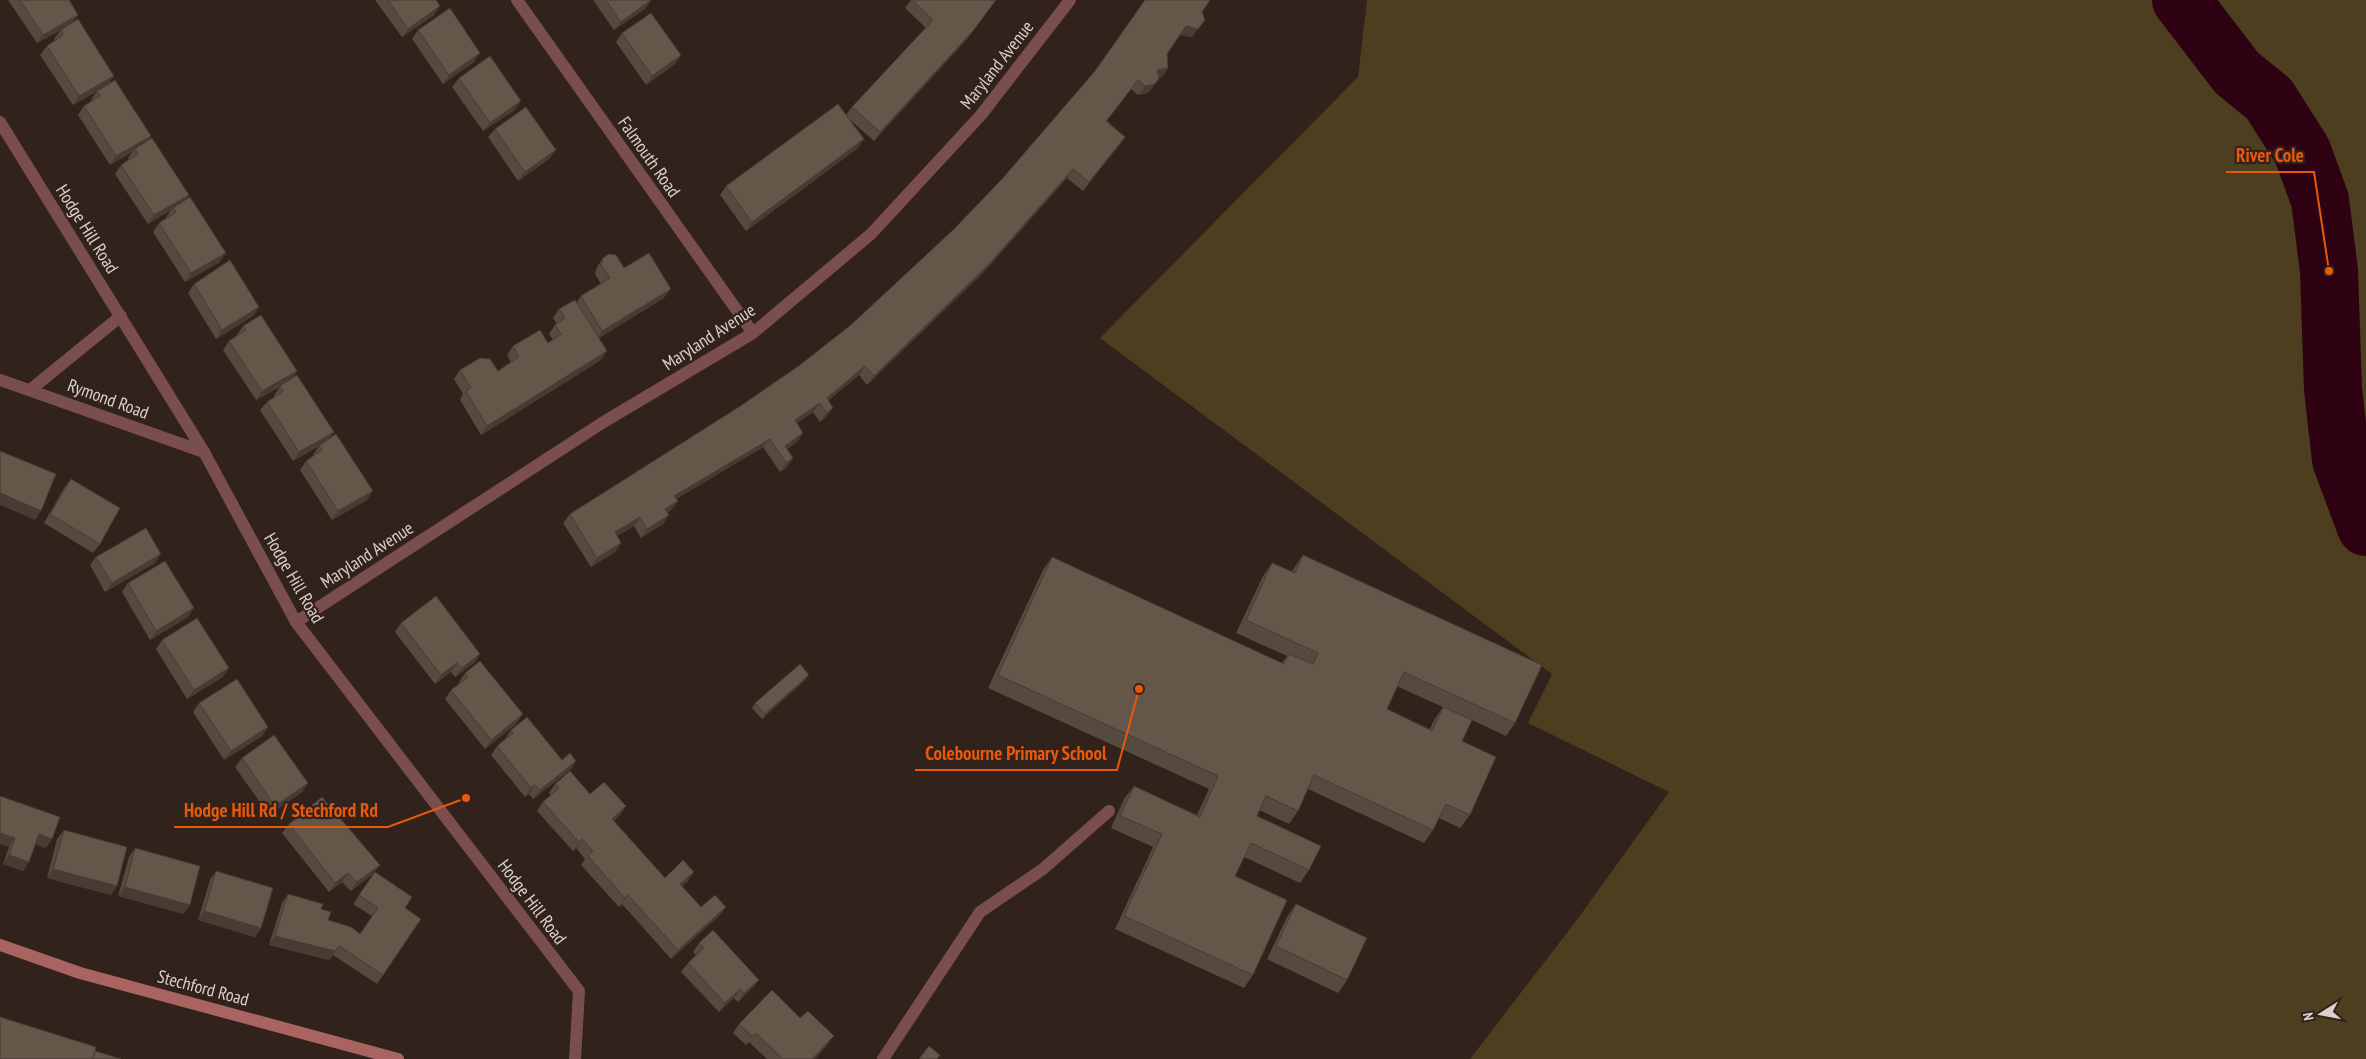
<svg xmlns="http://www.w3.org/2000/svg" width="2366" height="1059" font-family="'PT Sans Narrow',sans-serif">
	<rect width="100%" height="100%" fill="#31221b"/>
	<!-- park -->
	<path fill="#4c3e1e" d="M1367 0H2366V1059H1470L1576 921 1669 792 1528 723 1552 674 1100 338 1358 77Z"/>
	<g fill="none" stroke-linecap="round" stroke-linejoin="round">
		<!-- river -->
		<path stroke="#2e0213" stroke-width="58" d="M2181 0 2237 73 2269 99 2302 151 2320 200 2329 271 2333 389 2341 460 2366 527"/>
		<!-- pedestrian -->
		<path stroke="#7a4e4c" stroke-width="12" d="M883 1059 980 912 1043 869 1109 811"/>
		<!-- minor -->
		<path stroke="#7a4e4c" stroke-width="12" d="M517 0 753 333
			M0 380 204 452
			M30 390 121 316
			M296 622 602 423 753 333 871 234 981 115 1070 0"/>
		<!-- tertiary -->
		<path stroke="#7a4e4c" stroke-width="12" d="M0 122 204 452 296 622 579 991 575 1059"/>
		<!-- secondary -->
		<path stroke="#a96360" stroke-width="12" d="M0 945 80 973 398 1059"/>
	</g>
	<!-- wall -->
	<path fill="#564a3f" fill-rule="evenodd" d="M8 0H69L78 15 73 22 110 83 151 136 149 140 189 195 186 199 220 262 185 282 153 232 159 223 167 218 166 217 171 210 148 224 115 174 121 165 129 159 128 158 132 152 110 165 78 115 84 106 92 101 91 100 97 91 73 105 40 55 47 46 55 40 54 39 61 30 37 43Z
		M375 0H436L434 15 402 37Z
		M593 0H651L645 9 614 30Z
		M911 0H996L967 39 874 141 847 117 858 148 746 231 720 195 726 186 846 115 852 107 926 28 905 8Z
		M1202 12 1192 37 1180 35 1167 54 1168 68 1162 77 1159 78 1148 93 1138 95 1131 89 1107 121 1125 137 1083 191 1067 178 984 272 867 385 859 375 829 400 826 417 820 422 813 412 797 423 803 433 797 442 787 449 793 458 787 467 780 472 763 447 676 499 678 501 671 510 667 513 663 524 641 538 634 526 617 536 621 543 615 552 591 567 563 523 570 514 742 405 800 365 852 324Z
		M418 30 474 62 443 84 412 39Z
		M622 33 681 55 675 64 646 85 616 42Z
		M459 78 515 110 483 131 452 87Z
		M495 129 549 159 518 181 488 137Z
		M603 258 624 268 664 298 599 338 601 360 481 435 460 400 463 394 454 379 460 370 498 371 511 362 507 355 513 346 548 343 553 340 549 334 555 325 557 324 553 318 559 309 577 302 581 296 601 284 595 274 597 267Z
		M194 284 259 307 253 316 216 339 188 293Z
		M243 326 297 371 292 378 334 432 329 439 367 500 332 520 300 470 306 461 314 456 313 455 319 446 293 461 260 410 267 402 275 397 274 395 280 387 256 400 223 350 229 341 238 336 237 335Z
		M71 479 100 544 93 553 44 523 64 488Z
		M1303 555 1515 723 1506 736 1472 720 1462 741 1470 815 1460 828 1439 818 1433 830 1424 843 1308 789 1298 811 1289 824 1259 810 1257 816 1309 870 1300 883 1244 857 1235 876 1253 975 1244 988 1115 929 1153 847 1111 828 1124 799 1134 786 1197 815 1209 789 988 688 1043 570 1052 557 1282 663 1287 656 1236 633 1263 576 1272 563 1292 572 1294 568ZM1397 686 1414 694 1463 716 1443 707 1434 720 1430 729 1387 709Z
		M96 557 155 563 105 592 90 565Z
		M128 583 188 617 150 640 122 592Z
		M401 623 480 654 474 663 455 677 451 672 435 684 395 632Z
		M162 640 223 677 187 699 156 649Z
		M465 673 517 723 485 749 445 699 451 690 460 683 459 682Z
		M806 679 762 719 752 708 755 703Z
		M199 703 268 727 262 736 224 760 193 712Z
		M511 730 562 760 576 761 570 770 533 799 529 794 525 797 491 755 497 746 505 739Z
		M242 758 308 783 302 792 269 815 235 767Z
		M555 784 590 794 626 806 620 815 614 821 665 878 688 881 682 886 701 907H726L719 916 671 959 622 904 619 907 581 865 585 859 576 848 573 851 537 811 543 802 551 795 549 793Z
		M0 796 46 848 35 844 23 871 3 864 9 847Z
		M289 824 373 874 351 891 342 882 329 892 282 833Z
		M64 830 111 895 47 878 57 839Z
		M135 848 184 914 118 896 129 857Z
		M216 871 261 928 255 937 198 920 210 880Z
		M375 872 405 908 421 919 377 984 333 955 329 960 269 945 282 903 288 894 321 909 328 920 360 934 372 916 353 904Z
		M1296 904 1347 980 1338 993 1267 959 1287 917Z
		M699 943 759 980 752 988 738 1002 734 998 719 1012 681 972 688 963 696 955 693 952Z
		M739 1024 827 1045 815 1059H767L749 1042 746 1045 733 1033Z"/>
	<!-- shaded-wall -->
	<path fill="#463c33" d="M651 0 645 9 614 30 621 22Z
		M996 0 967 39 874 141 880 132Z
		M440 6 434 15 402 37 408 29Z
		M78 15 72 24 37 43 43 35Z
		M1205 20 1192 37 1179 35 1186 26Z
		M480 53 474 62 443 84 449 75Z
		M681 55 675 64 646 85 652 76Z
		M1168 68 1162 77 1151 79 1157 70Z
		M114 76 108 85 73 105 79 96Z
		M1159 78 1148 93 1138 95 1145 86Z
		M521 101 515 110 483 131 490 123Z
		M151 136 145 145 135 149 132 152 110 165 116 156Z
		M1125 137 1119 146 1083 191 1089 182Z
		M864 139 858 148 746 231 752 222Z
		M556 150 549 159 518 181 525 172Z
		M1073 169 1067 178 984 272 867 385 874 376Z
		M189 195 183 204 173 208 171 210 148 224 154 215Z
		M226 253 220 262 185 282 191 273Z
		M671 289 664 298 596 340 602 331Z
		M259 307 253 316 216 339 222 330Z
		M607 351 601 360 481 435 487 426Z
		M865 366 859 375 821 406 827 398Z
		M297 371 291 380 256 400 262 391Z
		M820 403 813 412 788 429 795 420Z
		M833 408 826 417 820 422 826 413Z
		M334 432 328 441 293 461 299 452Z
		M803 433 797 442 780 454 785 446Z
		M770 439 763 447 668 504 674 496Z
		M793 458 787 467 780 472 786 463Z
		M373 491 367 500 332 520 338 511Z
		M0 493 41 511 35 520 0 505Z
		M678 501 671 510 659 518 665 509Z
		M669 515 663 524 641 538 647 529Z
		M640 517 634 526 609 541 615 532Z
		M621 543 615 552 591 567 597 558Z
		M161 554 155 563 105 592 112 583Z
		M194 608 188 617 150 640 156 631Z
		M480 654 474 663 455 677 462 668Z
		M457 663 451 672 435 684 441 675Z
		M229 668 223 677 187 699 194 690Z
		M809 675 806 679 762 719 765 714Z
		M523 714 517 723 485 749 491 740Z
		M268 727 262 736 224 760 231 751Z
		M576 761 570 770 533 799 540 790Z
		M308 783 302 792 269 815 275 806Z
		M535 785 529 794 525 797 531 788Z
		M626 806 620 815 606 828 612 819Z
		M0 833 15 838 9 847 0 844Z
		M39 834 52 839 46 848 33 843Z
		M582 839 576 848 573 851 579 842Z
		M9 855 29 862 23 871 3 864Z
		M380 865 373 874 351 891 357 882Z
		M53 869 117 886 111 895 47 878Z
		M694 872 688 881 674 893 680 884Z
		M348 873 342 882 329 892 335 883Z
		M125 887 190 905 184 914 118 896Z
		M628 895 622 904 619 907 625 898Z
		M726 907 719 916 671 959 678 950Z
		M204 911 261 928 255 937 198 920Z
		M275 936 339 946 329 960 269 945Z
		M759 980 752 988 738 1002 744 993Z
		M740 989 734 998 719 1012 725 1003Z
		M834 1036 827 1045 815 1059H812Z"/>
	<!-- building -->
	<path fill="#645649" stroke="#463c33" d="M20 0H69L78 15 43 35Z
		M388 0H436L440 6 408 29Z
		M606 0H651L621 22Z
		M913 0H996L973 31 880 132 852 107 933 20Z
		M1145 0H1210L1202 12 1205 20 1198 29 1186 26 1167 54 1168 68 1157 70 1159 78 1155 84 1145 86 1138 80 1106 121 1125 137 1089 182 1073 169 990 263 874 376 865 366 827 398 833 408 826 413 820 403 795 420 803 433 785 446 793 458 786 463 770 439 674 496 678 501 665 509 669 515 647 529 640 517 615 532 621 543 597 558 570 514 742 405 800 365 852 324 954 229 1002 179 1095 71Z
		M450 8 480 53 449 75 418 30Z
		M651 13 681 55 652 76 622 33Z
		M78 19 114 76 79 96 47 46 63 35 61 30Z
		M490 56 521 101 490 123 459 78Z
		M115 80 151 136 116 156 84 106 100 96 97 91Z
		M838 104 864 139 752 222 726 186Z
		M526 107 556 150 525 172 495 129Z
		M152 138 189 195 154 215 121 165 138 154 135 149Z
		M190 197 226 253 191 273 159 223 176 212 173 208Z
		M649 253 671 289 602 331 581 296 610 278 601 265 603 258 609 254 616 255 624 268Z
		M230 260 259 307 222 330 194 284Z
		M575 300 607 351 487 426 466 391 471 388 460 370 480 358 490 359 498 371 519 357 513 346 540 330 548 343 561 334 555 325 565 318 559 309Z
		M261 315 297 371 262 391 229 341 246 330 243 326Z
		M297 375 334 432 299 452 267 402 283 391 280 386Z
		M336 434 373 491 338 511 306 461 322 450 319 446Z
		M0 451 56 474 41 511 0 493Z
		M71 479 120 508 100 544 50 514Z
		M146 528 161 554 112 583 96 557Z
		M1303 555 1542 665 1515 723 1404 672 1387 709 1432 731 1443 707 1472 720 1462 741 1496 757 1470 815 1446 804 1433 830 1314 775 1298 811 1266 796 1257 816 1321 846 1309 870 1251 843 1235 876 1287 900 1253 975 1124 916 1162 834 1120 816 1134 786 1200 817 1218 776 998 675 1052 557 1284 664 1289 654 1313 664 1318 653 1246 620 1272 563 1295 573Z
		M165 561 194 608 156 631 128 583Z
		M436 596 480 654 462 668 457 663 441 675 401 623Z
		M197 618 229 668 194 690 162 640Z
		M480 661 523 714 491 740 451 690 468 677 465 673Z
		M800 664 809 675 765 714 755 703Z
		M237 679 268 727 231 751 199 703Z
		M527 717 562 760 570 753 576 761 540 790 535 785 531 788 497 746 513 733 511 730Z
		M274 735 308 783 275 806 242 758Z
		M570 771 590 794 604 782 626 806 612 819 665 878 683 860 694 872 680 884 701 907 715 895 726 907 678 950 628 895 625 898 588 856 593 851 582 839 579 842 543 802 559 788 555 784Z
		M0 796 60 817 52 839 39 834 29 862 9 855 15 838 0 833Z
		M322 797 380 865 357 882 348 873 335 883 289 824Z
		M64 830 127 847 117 886 53 869Z
		M135 848 200 866 190 905 125 887Z
		M216 871 273 888 261 928 204 911Z
		M375 872 412 897 405 908 421 919 383 975 339 946 335 951 275 936 288 894 323 904 321 909 331 912 328 920 351 927 360 934 378 908 359 895Z
		M1296 904 1367 938 1347 980 1276 946Z
		M713 930 759 980 744 993 740 989 725 1003 688 963 704 948 699 943Z
		M772 990 800 1018 808 1011 834 1036 812 1059H783L756 1033 752 1036 739 1024Z
		M0 1017 96 1047 93 1059H0Z
		M929 1046 940 1055 937 1059H919Z
		M95 1051 121 1059H93Z"/>
	<g text-anchor="middle" stroke-width="4.5" stroke-linejoin="round" paint-order="stroke">
		<!-- street labels -->
		<g font-size="18" fill="#dbd0cb" stroke="#31221b">
			<text transform="translate(997 65) rotate(-52)" y="6">Maryland Avenue</text>
			<text transform="translate(649 157) rotate(55)" y="6">Falmouth Road</text>
			<text transform="translate(87 229) rotate(58)" y="6">Hodge Hill Road</text>
			<text transform="translate(709 337) rotate(-33)" y="6">Maryland Avenue</text>
			<text transform="translate(108 399) rotate(20)" y="6">Rymond Road</text>
			<text transform="translate(367 555) rotate(-33)" y="6">Maryland Avenue</text>
			<text transform="translate(294 578) rotate(60)" y="6">Hodge Hill Road</text>
			<text transform="translate(532 902) rotate(53)" y="6">Hodge Hill Road</text>
			<text transform="translate(203 988) rotate(15)" y="6">Stechford Road</text>
		</g>
	</g>
	<!-- callouts -->
	<path fill="none" stroke="#e8590c" stroke-width="2" d="M2329 271L2314 172H2226M1139 689L1117 770H915M466 798L388 827H174"/>
	<g fill="#e8590c" stroke="#31221b" stroke-width="2">
		<circle cx="2329" cy="271" r="5"/>
		<circle cx="1139" cy="689" r="5"/>
		<circle cx="466" cy="798" r="5"/>
	</g>
	<g font-size="19" text-anchor="middle" font-weight="bold" fill="#e8590c" stroke="#31221b" stroke-width="4.5" stroke-linejoin="round" paint-order="stroke">
		<text x="2270" y="162">River Cole</text>
		<text x="1016" y="760">Colebourne Primary School</text>
		<text x="281" y="817">Hodge Hill Rd / Stechford Rd</text>
	</g>
	<!-- north arrow -->
	<g transform="translate(2321 1014) rotate(259)" stroke="#31221b" stroke-width="4" paint-order="stroke">
	<path d="M0-4L9 19L0 12L-9 19Z" fill="#dbd0cb"/>
	<text y="-8" font-size="14" font-weight="bold" text-anchor="middle" fill="#dbd0cb">N</text>
	</g>
</svg>
